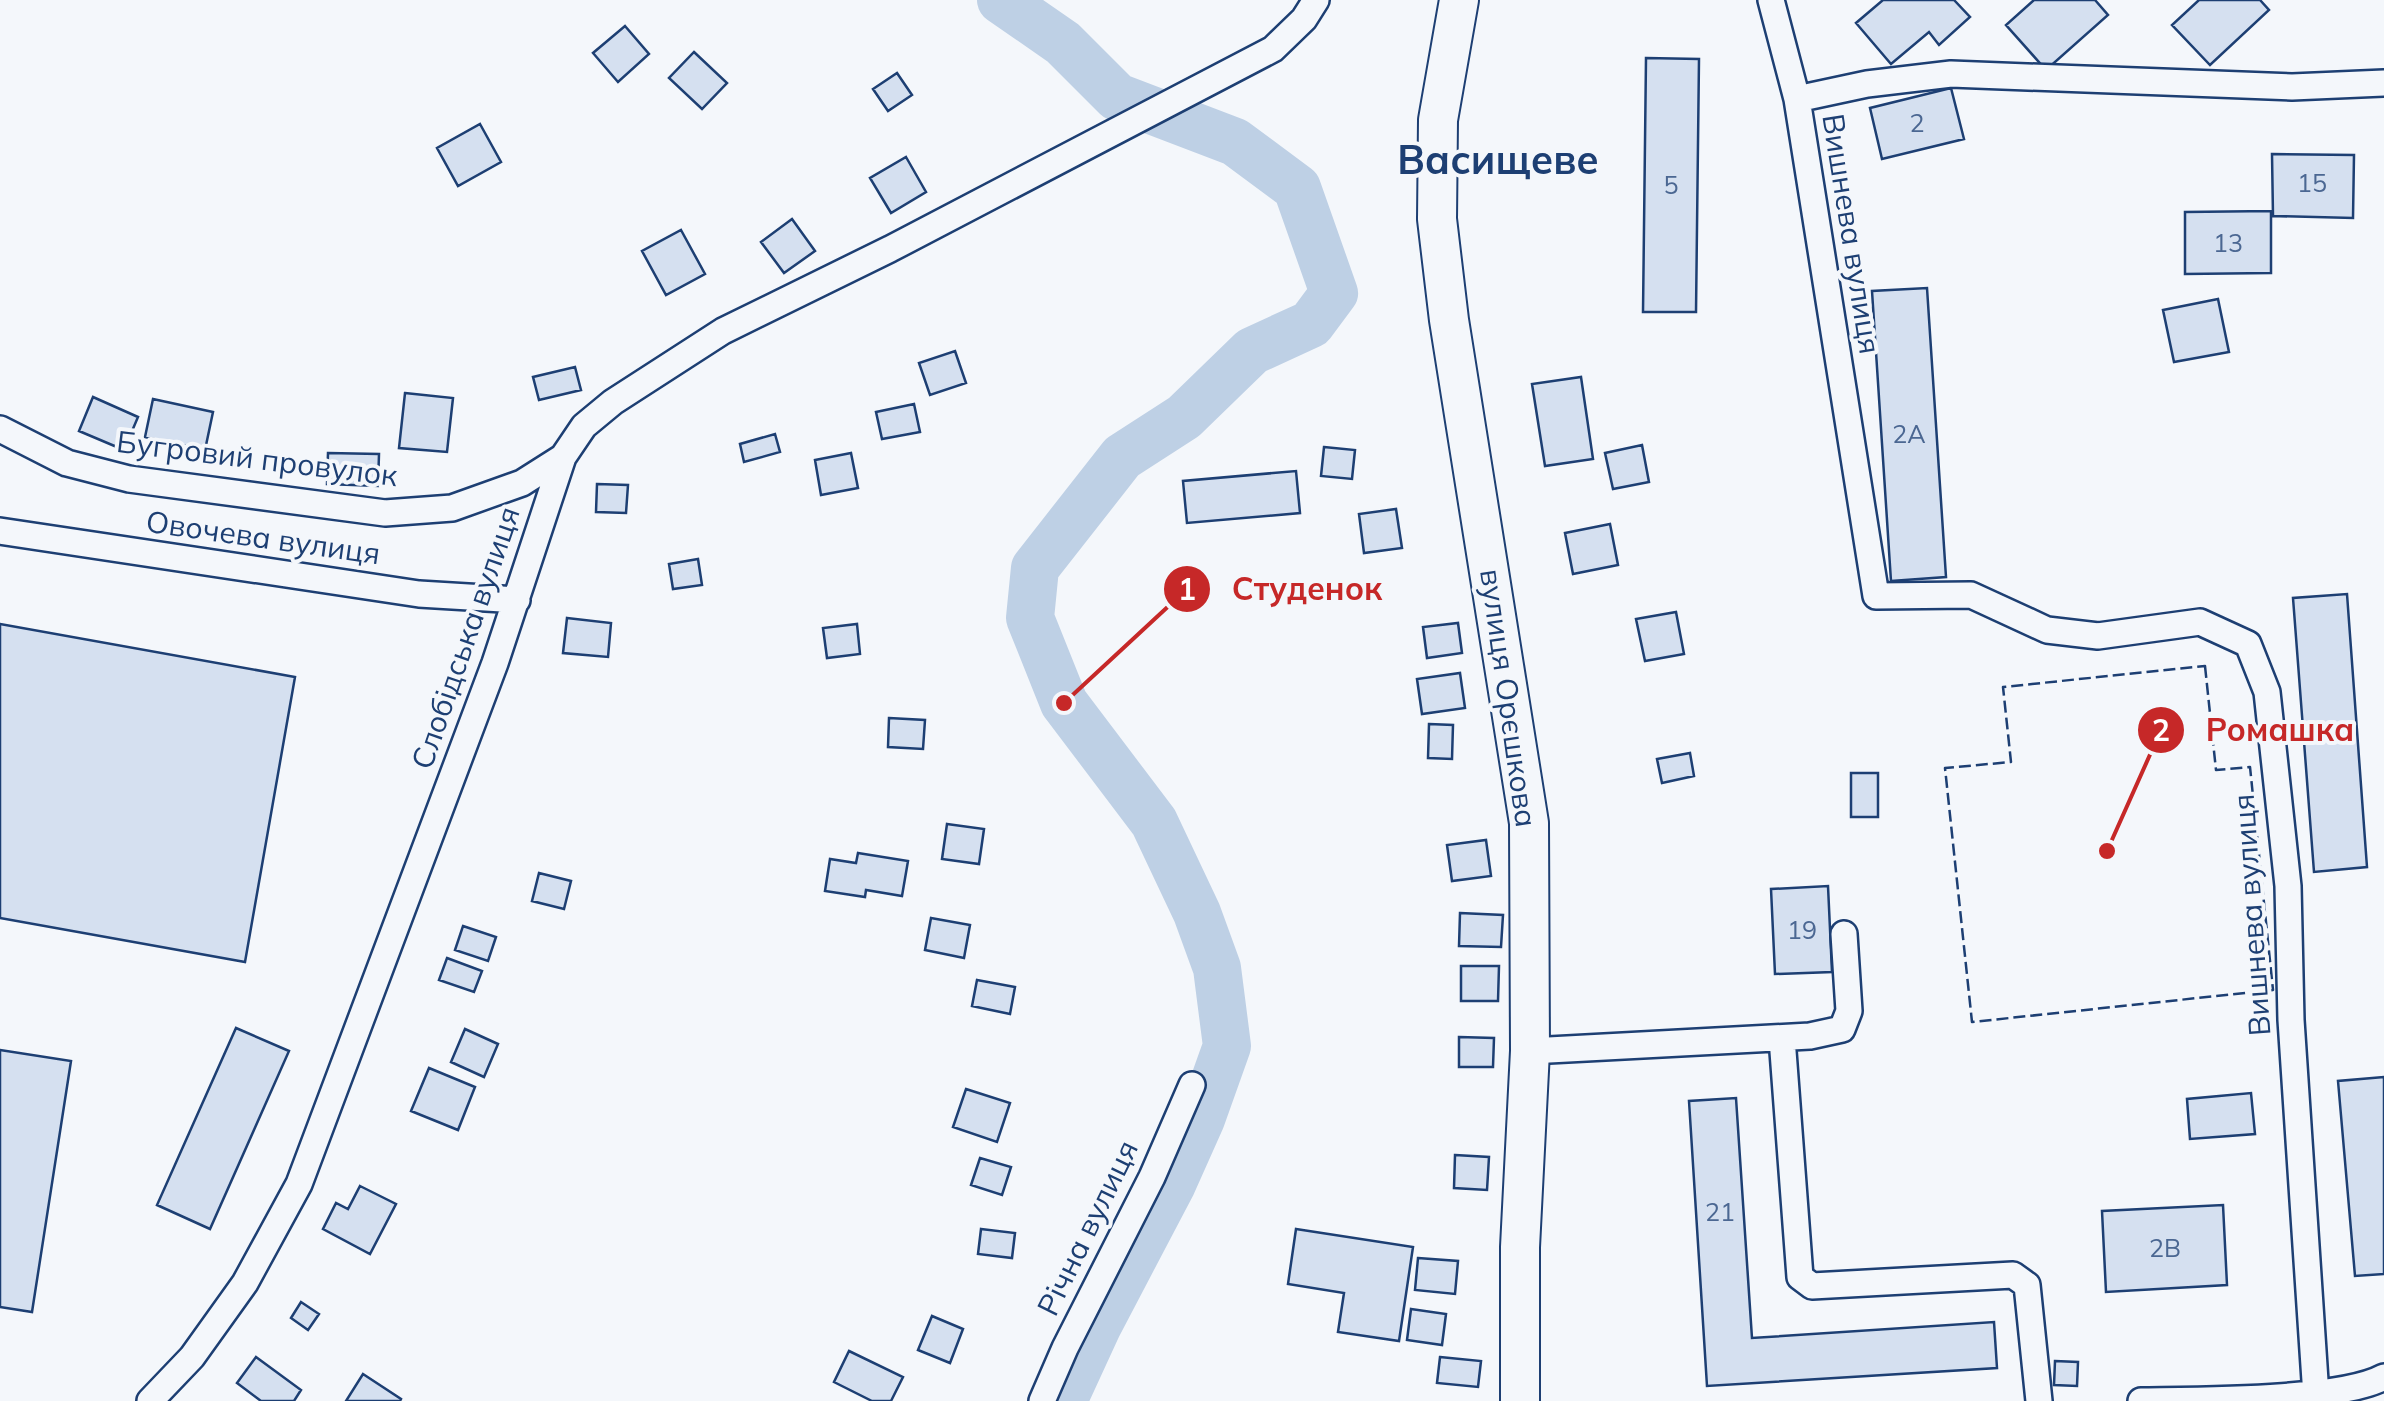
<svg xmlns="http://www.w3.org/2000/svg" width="2384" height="1401" font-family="Mulish,sans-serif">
	<rect width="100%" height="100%" fill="#f4f7fb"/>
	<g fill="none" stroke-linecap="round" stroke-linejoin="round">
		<!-- river -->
		<path stroke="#bed0e5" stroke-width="48" d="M1001 0 1063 43 1117 97 1235 142 1297 188 1334 293 1311 324 1252 351 1184 417 1122 457 1035 568 1030 618 1064 703 1154 822 1197 913 1217 968 1227 1046 1201 1119 1172 1184 1098 1325 1063 1401"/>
	</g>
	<!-- building -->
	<path fill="#d5e0f0" stroke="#1d3f73" stroke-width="2.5" d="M1883 0H1954L1970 17 1939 45 1929 32 1891 64 1856 23Z
		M2034 0H2095L2108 15 2046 70 2006 25Z
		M2199 0H2260L2269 10 2210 65 2172 25Z
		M625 26 649 54 618 82 593 53Z
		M694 52 727 83 702 109 669 78Z
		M1646 58 1699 59 1696 312H1643Z
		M897 73 912 95 888 111 873 89Z
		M1951 88 1964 139 1882 159 1870 108Z
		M480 124 501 162 458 186 437 148Z
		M2272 154 2354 155 2353 218 2273 216Z
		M906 157 926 192 891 213 870 178Z
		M2271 211V273L2185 274V212Z
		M792 219 815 251 784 273 761 242Z
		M681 230 705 274 666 295 642 251Z
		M1927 288 1946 577 1891 581 1872 291Z
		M2218 299 2229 352 2174 362 2163 310Z
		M955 351 966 383 930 395 919 363Z
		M575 367 581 390 539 400 533 377Z
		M1581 377 1593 459 1545 466 1532 384Z
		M405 393 453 398 447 452 399 448Z
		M93 397 138 417 124 450 79 431Z
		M153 399 213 412 205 450 145 437Z
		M914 404 920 432 882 439 876 412Z
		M775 434 780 452 744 462 740 444Z
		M1642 445 1649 482 1613 489 1605 453Z
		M1324 447 1355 450 1352 479 1321 476Z
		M328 453 379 454 378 486 327 484Z
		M851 453 858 488 821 495 815 460Z
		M1296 471 1300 513 1187 523 1183 481Z
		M597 484 628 485 626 513 596 512Z
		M1396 509 1402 548 1364 553 1359 514Z
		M1610 524 1618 565 1573 574 1565 533Z
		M698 559 702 585 673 589 669 564Z
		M2347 594 2367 867 2314 872 2293 598Z
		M1676 612 1684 654 1645 661 1636 619Z
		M567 618 611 623 608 657 563 653Z
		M1458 623 1462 653 1427 658 1423 627Z
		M0 624 295 677 245 962 0 918Z
		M857 624 860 654 827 658 823 628Z
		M1460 673 1465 708 1422 714 1417 679Z
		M889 718 925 720 923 749 888 747Z
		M1429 724 1453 725 1452 759 1428 758Z
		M1690 753 1694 776 1662 783 1657 759Z
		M1851 773H1878V817H1851Z
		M947 824 984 829 979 864 942 859Z
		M1486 840 1491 876 1452 881 1447 845Z
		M858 853 908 861 902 896 866 890 865 897 825 891 830 859 856 863Z
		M539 873 571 881 564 909 532 901Z
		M1828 886 1832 972 1775 974 1771 889Z
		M1460 913 1503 915 1501 947 1459 946Z
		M931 918 970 925 964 958 925 950Z
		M463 926 496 937 488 961 455 950Z
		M447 958 482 971 474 992 439 980Z
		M1461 966H1499L1498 1001H1461Z
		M977 980 1015 987 1010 1014 972 1006Z
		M236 1028 289 1051 210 1229 157 1205Z
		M465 1029 498 1044 484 1077 451 1062Z
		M1459 1037 1494 1038 1493 1067H1459Z
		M0 1050 71 1061 32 1312 0 1307Z
		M429 1068 475 1087 458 1130 411 1111Z
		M2384 1077V1274L2355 1276 2338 1081Z
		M966 1089 1010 1103 997 1142 953 1127Z
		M2251 1093 2255 1134 2190 1139 2187 1099Z
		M1736 1098 1752 1338 1994 1322 1997 1368 1707 1386 1689 1101Z
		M1455 1155 1489 1157 1487 1190 1454 1188Z
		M980 1158 1011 1167 1002 1195 971 1185Z
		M360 1186 396 1204 370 1254 323 1229 336 1203 348 1209Z
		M2223 1205 2227 1285 2106 1292 2102 1211Z
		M981 1229 1015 1233 1012 1258 978 1254Z
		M1296 1229 1413 1247 1399 1341 1338 1332 1344 1293 1288 1284Z
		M1418 1258 1458 1261 1455 1294 1415 1290Z
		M301 1302 319 1314 308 1330 291 1318Z
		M1411 1309 1446 1314 1442 1345 1407 1340Z
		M932 1316 963 1329 950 1363 918 1350Z
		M849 1351 903 1377 891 1401H872L834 1382Z
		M256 1357 301 1390 294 1401H261L237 1383Z
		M1440 1357 1481 1361 1478 1387 1437 1383Z
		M2055 1361 2078 1362 2077 1386 2054 1385Z
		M363 1374 401 1399 400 1401H346Z"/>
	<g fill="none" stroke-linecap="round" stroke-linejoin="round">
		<defs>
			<path id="street" d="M1771 0 1797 99 1876 596 1971 595 2047 630 2098 636 2200 622 2248 644 2267 692 2288 886 2291 1020 2316 1396
				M1797 99 1867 84 1951 74 2292 87 2384 83
				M0 429 67 463 129 479 385 513 452 508 522 483 563 457
				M0 531 419 594 517 600
				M1782 1038 1800 1277 1812 1286 2013 1275 2027 1285 2039 1401
				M1530 1051 1810 1036 1842 1029 1849 1011 1844 934
				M150 1401 192 1357 245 1283 299 1184 495 663 563 457 584 426 613 402 723 331 890 249 1273 49 1304 19 1316 0
				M1042 1401 1065 1348 1152 1177 1192 1085
				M2141 1401C2198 1400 2340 1401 2384 1377"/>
			<path id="primary" d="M1459 0 1438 120 1437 219 1449 320 1529 823 1530 1051 1520 1247V1401"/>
		</defs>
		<!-- street casing -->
		<use href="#street" stroke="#1d3f73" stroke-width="30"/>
		<!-- primary casing -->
		<use href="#primary" stroke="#1d3f73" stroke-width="42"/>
		<!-- street -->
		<use href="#street" stroke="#f4f7fb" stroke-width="25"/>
		<!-- primary -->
		<use href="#primary" stroke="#f4f7fb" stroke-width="38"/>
		<!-- fence -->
		<path stroke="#1d3f73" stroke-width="2.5" stroke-dasharray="12 5" stroke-linecap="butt" d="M2205 666 2216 770 2250 767 2273 990 1972 1022 1945 768 2011 762 2003 687Z"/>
	</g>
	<g text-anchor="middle" stroke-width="8" stroke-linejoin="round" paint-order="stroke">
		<!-- number labels -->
		<g font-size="25" fill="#4b6792">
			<text x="1917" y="132">2</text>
			<text x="2312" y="192">15</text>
			<text x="1671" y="194">5</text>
			<text x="2228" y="252">13</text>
			<text x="1909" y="443">2А</text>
			<text x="1802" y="939">19</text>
			<text x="1720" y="1221">21</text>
			<text x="2165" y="1257">2В</text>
		</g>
		<!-- street labels -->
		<g font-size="30" fill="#1d3f73" stroke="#f4f7fb">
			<text transform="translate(1851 234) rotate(81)" y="10">Вишнева вулиця</text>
			<text transform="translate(257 459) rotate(7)" y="10">Бугровий провулок</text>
			<text transform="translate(263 538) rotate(8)" y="10">Овочева вулиця</text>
			<text transform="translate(466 638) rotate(-71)" y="10">Слобідська вулиця</text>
			<text transform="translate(1508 698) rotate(82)" y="10">вулиця Орєшкова</text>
			<text transform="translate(2252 915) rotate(-94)" y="10">Вишнева вулиця</text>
			<text transform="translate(1088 1228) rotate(-64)" y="10">Річна вулиця</text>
		</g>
		<!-- district labels -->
		<g font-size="40" font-weight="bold" fill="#1d3f73" stroke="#f4f7fb">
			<text x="1498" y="174">Васищеве</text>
		</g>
	</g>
	<!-- callouts -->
	<path fill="none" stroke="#c62828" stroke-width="4" d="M1064 703L1187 589M2107 851L2161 730"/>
	<g fill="#c62828" stroke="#f4f7fb" stroke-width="4">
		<circle cx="1064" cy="703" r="10"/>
		<circle cx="2107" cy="851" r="10"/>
		<circle cx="1187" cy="589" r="25"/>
		<circle cx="2161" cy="730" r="25"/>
	</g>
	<g font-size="30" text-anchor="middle" font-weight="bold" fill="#fff">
		<text x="1187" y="600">1</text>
		<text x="2161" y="741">2</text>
	</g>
	<g font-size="32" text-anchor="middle" font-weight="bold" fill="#c62828" stroke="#f4f7fb" stroke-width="8" stroke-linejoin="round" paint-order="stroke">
		<text x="1307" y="600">Студенок</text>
		<text x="2280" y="741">Ромашка</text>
	</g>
</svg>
